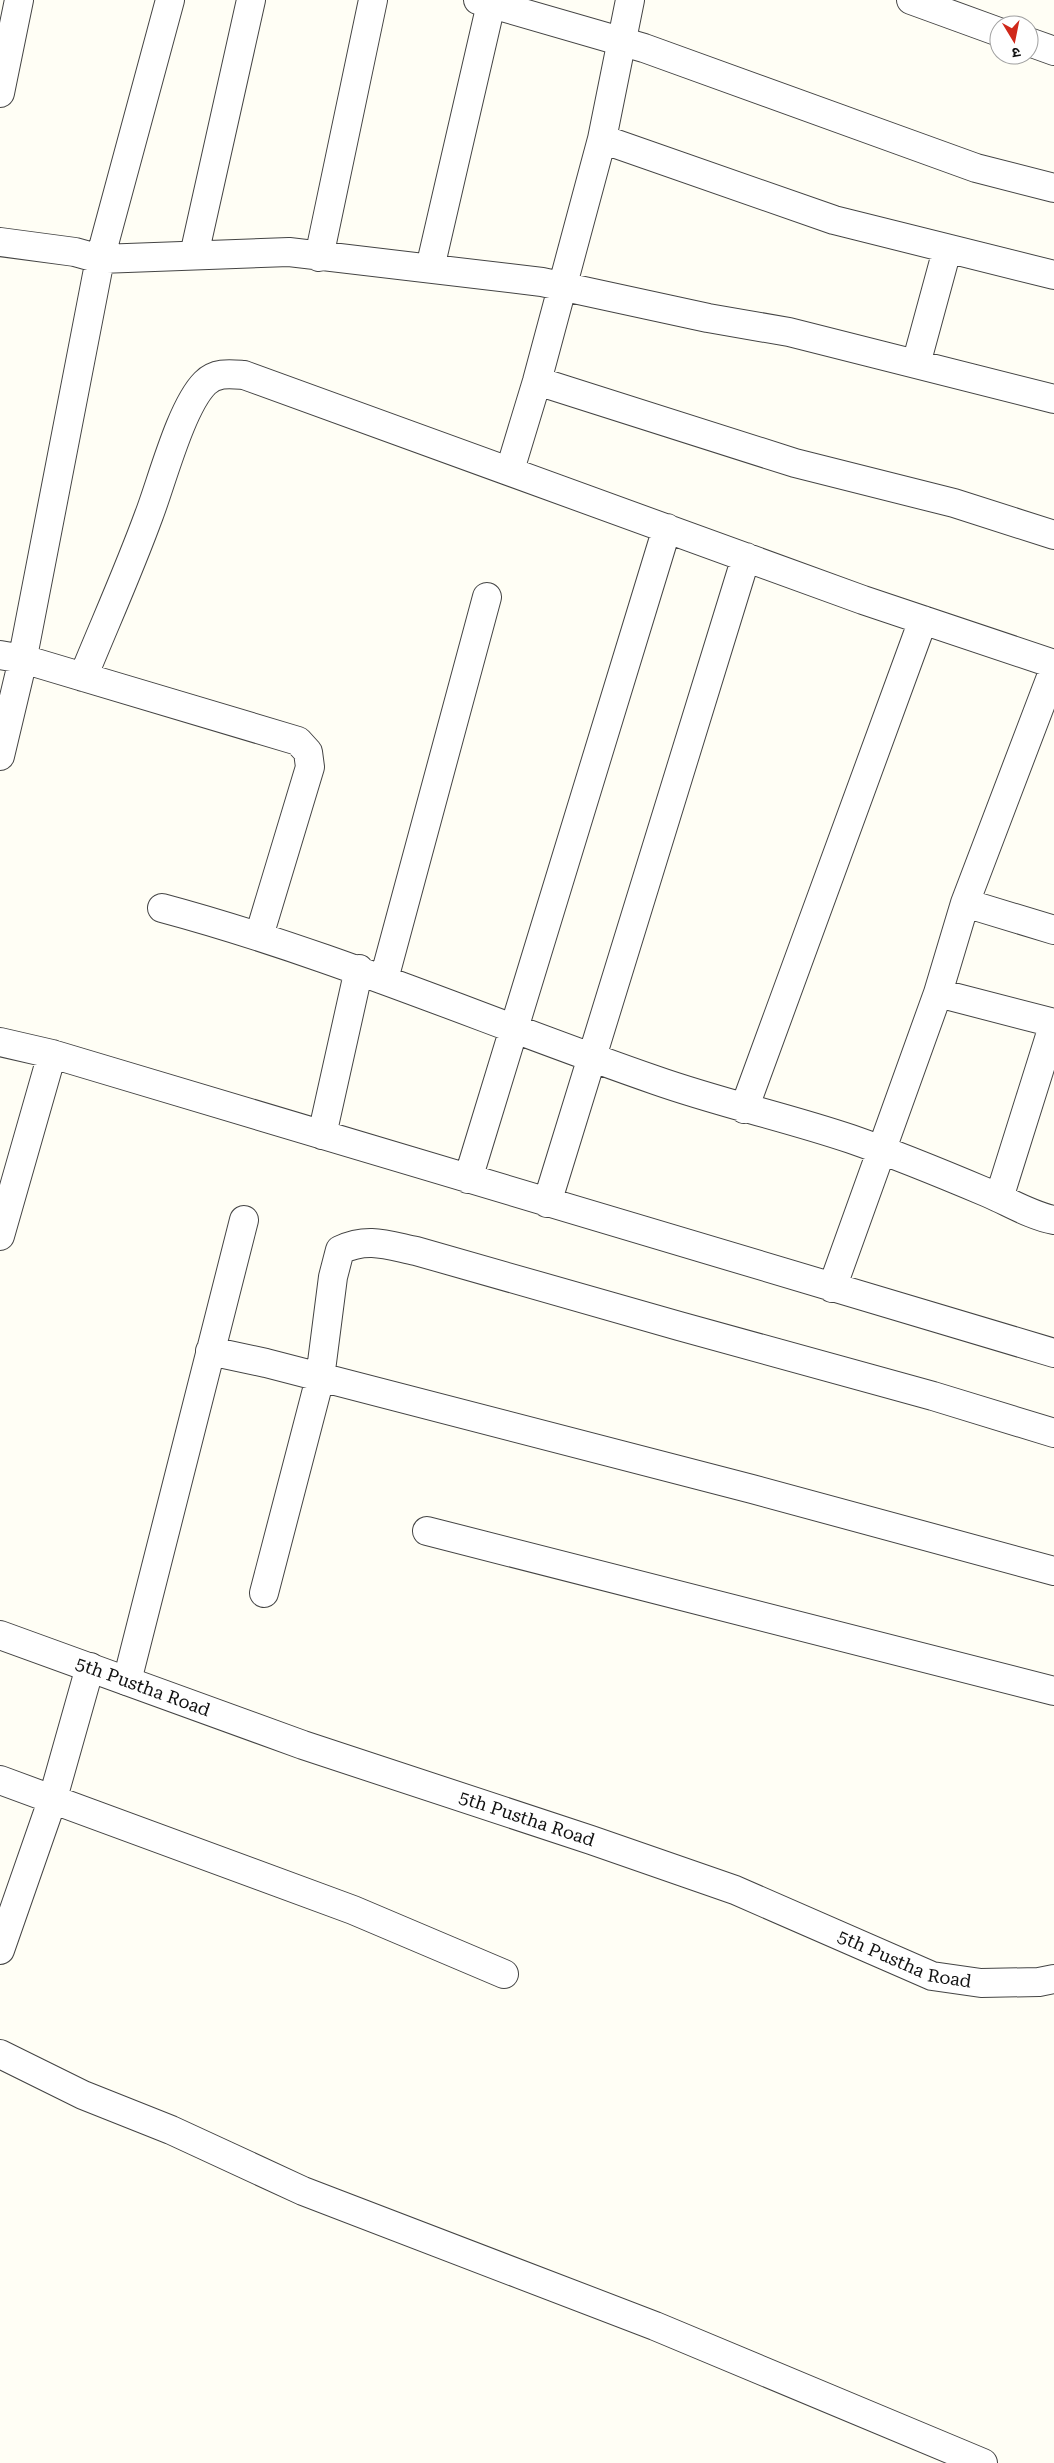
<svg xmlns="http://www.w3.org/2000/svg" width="1054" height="2463" font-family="'Roboto Serif','Noto Sans Devanagari',serif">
	<rect width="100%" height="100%" fill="#fffef5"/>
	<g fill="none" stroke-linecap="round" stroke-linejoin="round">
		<defs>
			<path id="minor" d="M170 0 100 259 289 252 542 282 708 318 789 332 1054 399
				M911 0 999 32
				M1029 42 1054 51
				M0 93 19 0
				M602 139 834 220 1054 275
				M0 242 75 252 100 259 20 672 0 756
				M194 255 251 0
				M319 257 373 0
				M430 268 491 4
				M916 364 947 250
				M537 381 795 463 954 503 1054 535
				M510 470 537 381 602 139 630 0
				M0 655 23 659 298 741 308 752 310 767 259 936
				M83 677C105 623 129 570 149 515 162 481 181 407 205 383 216 372 230 374 244 375L863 600 1054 664
				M965 903 1054 930
				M162 908C330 953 490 1023 655 1080 720 1103 786 1117 851 1139 897 1155 943 1174 988 1193 1009 1202 1032 1216 1054 1220
				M384 979 487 597
				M938 993 1054 1023
				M0 1042 52 1054 1054 1353
				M744 1109 923 620
				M322 1135 359 969
				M468 1179 667 528
				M999 1198 1054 1023
				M547 1203 746 557
				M0 1236 52 1054
				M832 1288 938 993 965 903 1054 669
				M210 1351 266 1363 752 1489 1054 1571
				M427 1531 1054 1691
				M264 1593 320 1378 333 1277 340 1250C368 1237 387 1245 416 1251L679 1326 933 1396 1054 1433
				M127 1681 244 1220
				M0 1780 353 1910 504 1974
				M0 1950 53 1798 90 1667
				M0 2054 83 2095 171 2130 303 2191 655 2326 983 2463"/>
			<g id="tertiary">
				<path d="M478 0 644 48 976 168 1054 188"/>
				<path id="s1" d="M0 1635 303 1745 591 1840 735 1890 932 1976 981 1983 1039 1982 1054 1979"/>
			</g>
		</defs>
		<!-- minor casing -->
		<use href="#minor" stroke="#444" stroke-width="30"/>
		<!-- tertiary casing -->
		<use href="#tertiary" stroke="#444" stroke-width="30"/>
		<!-- minor -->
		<use href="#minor" stroke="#fff" stroke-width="28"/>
		<!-- tertiary -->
		<use href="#tertiary" stroke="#fff" stroke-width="28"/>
	</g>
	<g text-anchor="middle" stroke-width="5" stroke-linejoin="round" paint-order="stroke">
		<!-- street labels -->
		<g font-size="18" fill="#111" stroke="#fff">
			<text dy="6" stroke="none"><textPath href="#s1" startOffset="152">5th Pustha Road</textPath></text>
			<text dy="6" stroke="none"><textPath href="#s1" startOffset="558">5th Pustha Road</textPath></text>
			<text dy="6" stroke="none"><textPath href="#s1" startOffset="962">5th Pustha Road</textPath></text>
		</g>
	</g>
	<!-- north arrow -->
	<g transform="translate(1014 40) rotate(170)"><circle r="24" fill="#ffffff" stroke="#a0a0a0"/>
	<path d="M0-4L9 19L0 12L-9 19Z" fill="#d0281a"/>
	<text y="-8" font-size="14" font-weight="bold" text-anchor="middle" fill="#111111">उ</text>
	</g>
</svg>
